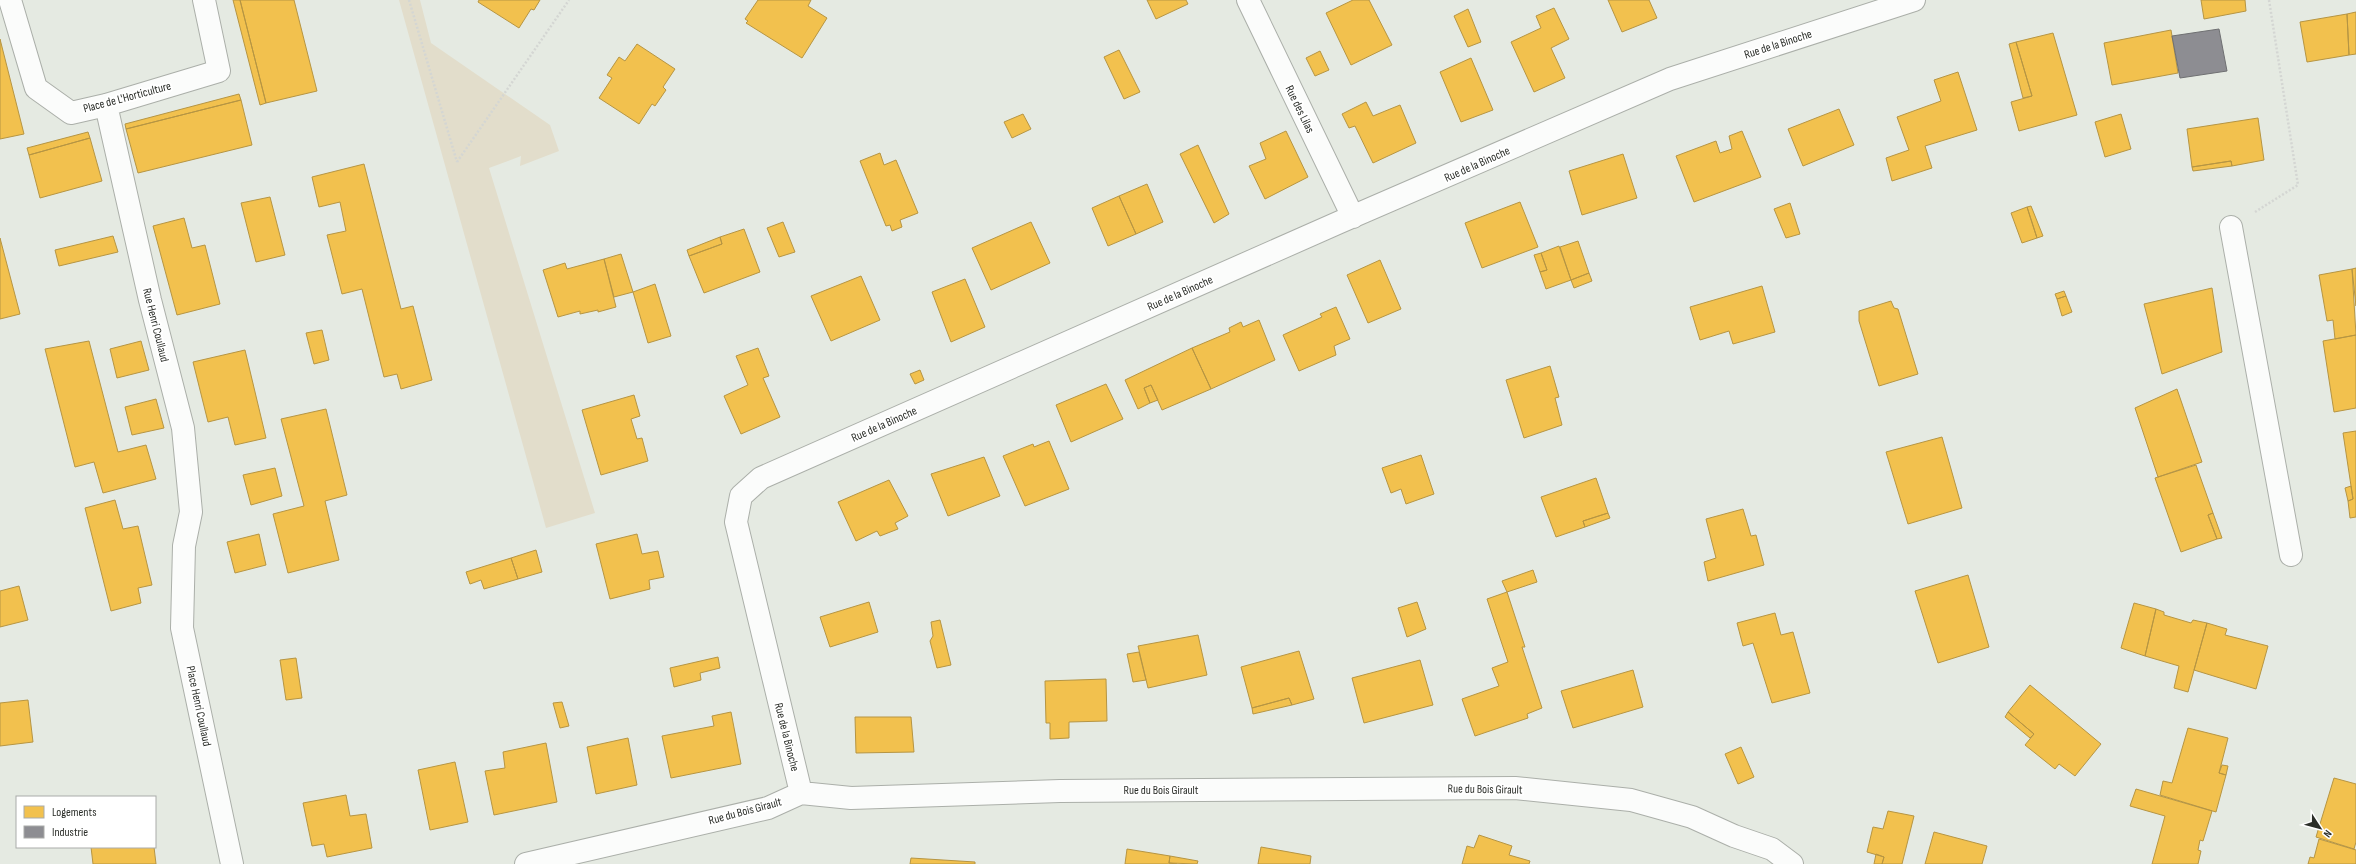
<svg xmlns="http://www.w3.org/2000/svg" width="2356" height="864" font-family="'Sofia Sans Condensed',sans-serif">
	<rect width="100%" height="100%" fill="#e5eae2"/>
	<!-- green -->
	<path fill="#e2ddcb" d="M399 0H420L431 43 550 125 559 151 520 166 521 156 489 168 595 513 546 528Z"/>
	<!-- homes -->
	<path fill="#f2c14e" stroke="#b69543" d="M233 0H240L266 103 260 105Z
		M240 0H294L317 91 266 103Z
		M479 0H540L534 10 531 9 519 28 478 2Z
		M758 0H811L808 6 827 18 802 58 746 23 748 21 745 19Z
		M1147 0H1186L1188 4 1156 19Z
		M1353 0H1369L1392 45 1351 65 1326 13Z
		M1608 0H1649L1657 18 1622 32Z
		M2201 0H2245L2246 11 2204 19Z
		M1554 8 1569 39 1551 48 1565 78 1534 92 1511 42 1541 28 1536 16Z
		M1468 9 1481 42 1468 47 1454 16Z
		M2356 12V54L2349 55 2347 14Z
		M2347 14 2349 55 2307 62 2300 22Z
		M2171 30 2178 73 2112 85 2104 43Z
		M2053 33 2077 115 2019 131 2011 102 2032 96 2016 42Z
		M0 39 24 134 0 139Z
		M2016 42 2032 96 2023 98 2009 44Z
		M637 44 675 69 663 87 666 90 655 106 652 104 639 124 599 98 612 78 607 75 619 57 625 61Z
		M1119 50 1140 92 1124 99 1104 57Z
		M1320 51 1329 70 1315 76 1306 58Z
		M1471 58 1493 110 1461 122 1440 72Z
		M1958 72 1977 130 1925 146 1932 168 1892 181 1886 158 1909 150 1897 117 1941 101 1934 80Z
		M239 94 241 100 126 129 125 124Z
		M241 100 252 145 138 173 126 129Z
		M1366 102 1373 116 1400 105 1416 143 1373 163 1355 126 1349 128 1342 114Z
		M1839 109 1854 145 1803 166 1788 129Z
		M1023 114 1031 129 1012 138 1004 122Z
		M2121 114 2131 149 2105 157 2095 122Z
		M2258 118 2264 160 2232 166 2231 161 2192 167 2187 129Z
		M1286 131 1308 177 1265 199 1249 166 1266 159 1260 143Z
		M1742 131 1761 177 1694 202 1676 156 1716 141 1720 153 1732 149 1729 136Z
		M88 132 90 138 29 155 27 148Z
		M90 138 102 181 40 198 29 155Z
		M1198 145 1229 214 1214 223 1180 154Z
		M880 153 884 165 896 160 918 213 900 220 902 227 892 231 890 225 886 226 860 161Z
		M1623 154 1637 198 1582 215 1569 171Z
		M2231 161 2232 166 2193 171 2192 167Z
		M364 164 401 309 413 306 432 380 401 389 397 374 384 377 362 289 342 294 327 235 346 231 340 202 319 207 312 177Z
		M1147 184 1163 222 1136 234 1119 196Z
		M1119 196 1136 234 1108 246 1092 208Z
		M270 197 285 255 256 262 241 203Z
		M1520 202 1538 247 1482 268 1465 223Z
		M1790 203 1800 234 1786 238 1774 209Z
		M2031 206 2043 236 2037 238 2027 207Z
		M2027 207 2037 238 2022 243 2011 213Z
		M184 218 192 248 205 245 220 304 177 315 153 226Z
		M783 222 795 252 779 257 767 228Z
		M1031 222 1050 263 991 290 972 248Z
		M744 229 760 272 704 293 689 256 722 244 720 237Z
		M113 236 118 252 59 266 55 250Z
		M720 237 722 244 689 256 687 250Z
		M0 238 20 314 0 319Z
		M1578 241 1589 273 1571 280 1560 247Z
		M1559 246 1571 280 1546 289 1540 272 1547 270 1541 253Z
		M1541 253 1547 270 1540 272 1534 255Z
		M621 254 633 292 614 297 604 259Z
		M604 259 616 307 598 312V310L580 314V311L558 317 543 270 565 263 567 269Z
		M1380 260 1401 309 1368 323 1347 275Z
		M2356 268V306L2352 269Z
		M2352 269 2356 335 2335 339 2333 320 2327 321 2319 275Z
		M1589 273 1592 281 1574 288 1571 280Z
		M861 276 880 320 831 341 811 296Z
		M965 279 985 327 951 342 932 292Z
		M655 284 671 336 648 343 633 292Z
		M1762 286 1775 332 1733 344 1729 331 1700 340 1690 307Z
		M2212 288 2222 352 2162 374 2144 304Z
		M2064 291 2066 296 2057 299 2055 294Z
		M2066 296 2072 312 2062 316 2057 299Z
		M1891 301 1894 308 1898 309 1918 374 1879 386 1859 321V311Z
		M1336 307 1350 339 1334 346 1336 355 1299 371 1283 335 1322 317 1320 314Z
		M1259 320 1275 360 1211 389 1192 348 1230 332 1229 328 1241 322 1243 327Z
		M322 330 329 360 314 364 306 333Z
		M2356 335V408L2334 412 2323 341Z
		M89 341 118 452 146 445 156 479 103 493 94 462 75 467 45 349Z
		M141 341 149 370 117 378 110 349Z
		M758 348 769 376 763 378 780 417 741 434 724 396 748 385 736 356Z
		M1192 348 1211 389 1162 410 1151 385 1144 388 1150 403 1138 409 1125 380Z
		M245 350 266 438 235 445 228 417 208 422 193 362Z
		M1550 366 1559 397 1555 398 1562 425 1524 438 1506 380Z
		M920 370 924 380 915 384 910 374Z
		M1106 384 1123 419 1071 442 1056 405Z
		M1151 385 1158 400 1150 403 1144 388Z
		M2177 389 2202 462 2158 477 2135 408Z
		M634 395 640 416 631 419 637 439 642 438 648 461 601 475 582 410Z
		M156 399 164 428 132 435 125 407Z
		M326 409 347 495 325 501 339 560 288 573 273 514 304 506 281 419Z
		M2356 431V517L2350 518 2348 501 2353 499 2343 433Z
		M1942 437 1962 508 1908 524 1886 452Z
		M1049 441 1069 489 1025 506 1003 456 1033 444 1034 447Z
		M1421 455 1434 494 1406 504 1401 489 1391 493 1382 468Z
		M984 457 1000 496 948 516 931 474Z
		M2196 465 2213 513 2208 515 2217 539 2181 552 2155 478Z
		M275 468 282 496 251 505 243 475Z
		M1596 478 1608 513 1583 521 1585 527 1556 537 1541 497Z
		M889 480 908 516 895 523 898 529 880 536 877 531 856 541 838 502Z
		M2351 486 2353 499 2348 501 2345 488Z
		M115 500 123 529 138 526 152 585 138 588 141 603 111 611 85 508Z
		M1743 509 1751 536 1756 535 1764 565 1708 581 1704 562 1716 558 1706 519Z
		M1608 513 1610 518 1585 527 1583 521Z
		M2213 513 2222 538 2217 539 2208 515Z
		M259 534 266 565 235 573 227 542Z
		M637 534 642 554 658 551 664 577 649 580 650 589 610 599 596 544Z
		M536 550 542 572 518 579 511 558Z
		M511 558 518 579 484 589 481 580 470 584 466 572Z
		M1533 570 1537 582 1507 592 1502 581Z
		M1968 575 1989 647 1938 663 1915 591Z
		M19 586 28 620 0 627V591Z
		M1507 592 1525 647H1522L1542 708 1527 714 1528 718 1475 736 1462 699 1499 686 1492 668 1508 662 1487 599Z
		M869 602 878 632 830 647 820 617Z
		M1417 602 1426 629 1407 637 1398 608Z
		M2134 603 2156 609 2145 656 2121 648Z
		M2156 609 2164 612V615L2191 623 2193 620 2207 623 2188 692 2174 688 2179 666 2145 656Z
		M1775 613 1781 635 1793 632 1810 693 1772 703 1753 643 1743 646 1737 623Z
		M940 620 951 665 937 668 930 641 933 636 931 622Z
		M2207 623 2227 629 2225 635 2268 646 2256 689 2194 670Z
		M1198 635 1207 675 1148 688 1138 646Z
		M1299 651 1314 699 1292 705 1289 698 1252 708 1241 667Z
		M1139 652 1146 680 1133 682 1127 654Z
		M718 657 720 668 700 673 701 680 674 687 670 668Z
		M296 658 302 698 286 700 280 660Z
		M1420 660 1433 705 1364 723 1352 678Z
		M1633 670 1643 707 1573 728 1561 691Z
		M1106 679 1107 721 1069 722V738L1050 739V723H1046L1045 681Z
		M2030 685 2101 744 2075 776 2059 764 2055 769 2025 745 2034 734 2008 712Z
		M1289 698 1292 705 1253 714 1252 708Z
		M28 700 33 742 0 746V703Z
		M562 702 569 726 560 728 553 703Z
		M731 712 741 764 671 778 662 736 714 726 712 716Z
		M2008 712 2034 734 2030 738 2005 717Z
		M855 717H911L914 752 856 753Z
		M2188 728 2228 738 2219 773 2226 775 2216 812 2160 795 2163 781 2172 783Z
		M628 738 637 785 596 794 587 747Z
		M546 743 557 802 494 815 485 771 505 768 503 752Z
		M1741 747 1754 777 1738 784 1725 754Z
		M455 762 468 822 430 830 418 770Z
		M2222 765 2228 766 2226 775 2219 773Z
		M2334 778 2356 784V842L2354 849 2316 837Z
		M2136 789 2212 811 2203 841 2200 840 2198 850 2201 851 2198 864H2152L2165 816 2130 806Z
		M346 795 350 816 366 814 372 848 327 857 324 844 312 846 303 803Z
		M1888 811 1914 816 1902 864H1882L1884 857 1867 852 1873 827 1883 829Z
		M1934 832 1987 846 1982 864H1925Z
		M1479 835 1512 846 1509 855 1530 861 1529 864H1462L1467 846 1474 848Z
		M2319 839 2356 850V864H2308L2310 857 2314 858Z
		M91 847H154L156 864H93Z
		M1261 847 1311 856 1310 864H1258Z
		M1127 849 1170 856 1169 863 1177 864H1125Z
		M1876 854 1884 857 1882 864H1874Z
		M1170 856 1198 861 1197 864 1169 863Z
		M911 858 975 862V864H910Z"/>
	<!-- industry -->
	<path fill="#8d8d92" stroke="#6f7072" d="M2219 29 2227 71 2180 78 2172 36Z"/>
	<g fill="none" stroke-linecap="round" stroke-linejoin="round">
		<defs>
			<path id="minor" d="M10 0 36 88 71 113 106 105 219 71 204 0
				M1248 0 1353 217
				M106 105 150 300 183 428 191 512 184 546 182 628 232 864
				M2231 227 2291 555
				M801 793 736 522 741 496 761 478 1340 222 1670 79 1914 0
				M526 864 768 808 801 793 851 798 1060 791 1515 788 1631 800 1692 817 1734 836 1772 849 1792 864"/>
		</defs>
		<!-- minor casing -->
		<use href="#minor" stroke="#abafa9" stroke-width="24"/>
		<!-- path -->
		<path stroke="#d4d6d3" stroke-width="2.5" stroke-dasharray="2 2" stroke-linecap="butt" d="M409 0 457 162
			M457 162 569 0
			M2255 212 2298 185 2269 0"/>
		<!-- minor -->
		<use href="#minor" stroke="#fbfcfb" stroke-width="22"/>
	</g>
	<g text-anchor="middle" stroke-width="4" stroke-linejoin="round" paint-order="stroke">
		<!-- street labels -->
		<g font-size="12" fill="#2a2d28" stroke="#fff">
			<text transform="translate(1778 44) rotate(-18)" y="4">Rue de la Binoche</text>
			<text transform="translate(127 97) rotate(-15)" y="4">Place de L'Horticulture</text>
			<text transform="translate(1300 109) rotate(64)" y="4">Rue des Lilas</text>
			<text transform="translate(1477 164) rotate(-24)" y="4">Rue de la Binoche</text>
			<text transform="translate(1180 293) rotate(-24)" y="4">Rue de la Binoche</text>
			<text transform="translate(156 325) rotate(76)" y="4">Rue Henri Coullaud</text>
			<text transform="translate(884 424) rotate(-24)" y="4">Rue de la Binoche</text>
			<text transform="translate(199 706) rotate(78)" y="4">Place Henri Coullaud</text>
			<text transform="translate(787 737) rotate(76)" y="4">Rue de la Binoche</text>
			<text transform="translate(1485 789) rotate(1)" y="4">Rue du Bois Girault</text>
			<text x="1161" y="794">Rue du Bois Girault</text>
			<text transform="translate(745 811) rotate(-15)" y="4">Rue du Bois Girault</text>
		</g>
	</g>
	<!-- legend -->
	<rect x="16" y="796" width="140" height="52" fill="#ffffff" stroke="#aaaba9"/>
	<rect x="24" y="806" width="20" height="12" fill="#f2c14e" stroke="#aaaba9"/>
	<text x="52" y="816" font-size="12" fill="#2a2d28">Logements</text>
	<rect x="24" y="826" width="20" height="12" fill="#8d8d92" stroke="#aaaba9"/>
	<text x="52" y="836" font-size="12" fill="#2a2d28">Industrie</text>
	<!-- north arrow -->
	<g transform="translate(2320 828) rotate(126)" stroke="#ffffff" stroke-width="3" paint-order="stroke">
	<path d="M0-3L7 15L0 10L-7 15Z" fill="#2a2d28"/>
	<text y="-6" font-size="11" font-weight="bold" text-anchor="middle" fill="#2a2d28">N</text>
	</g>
</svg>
